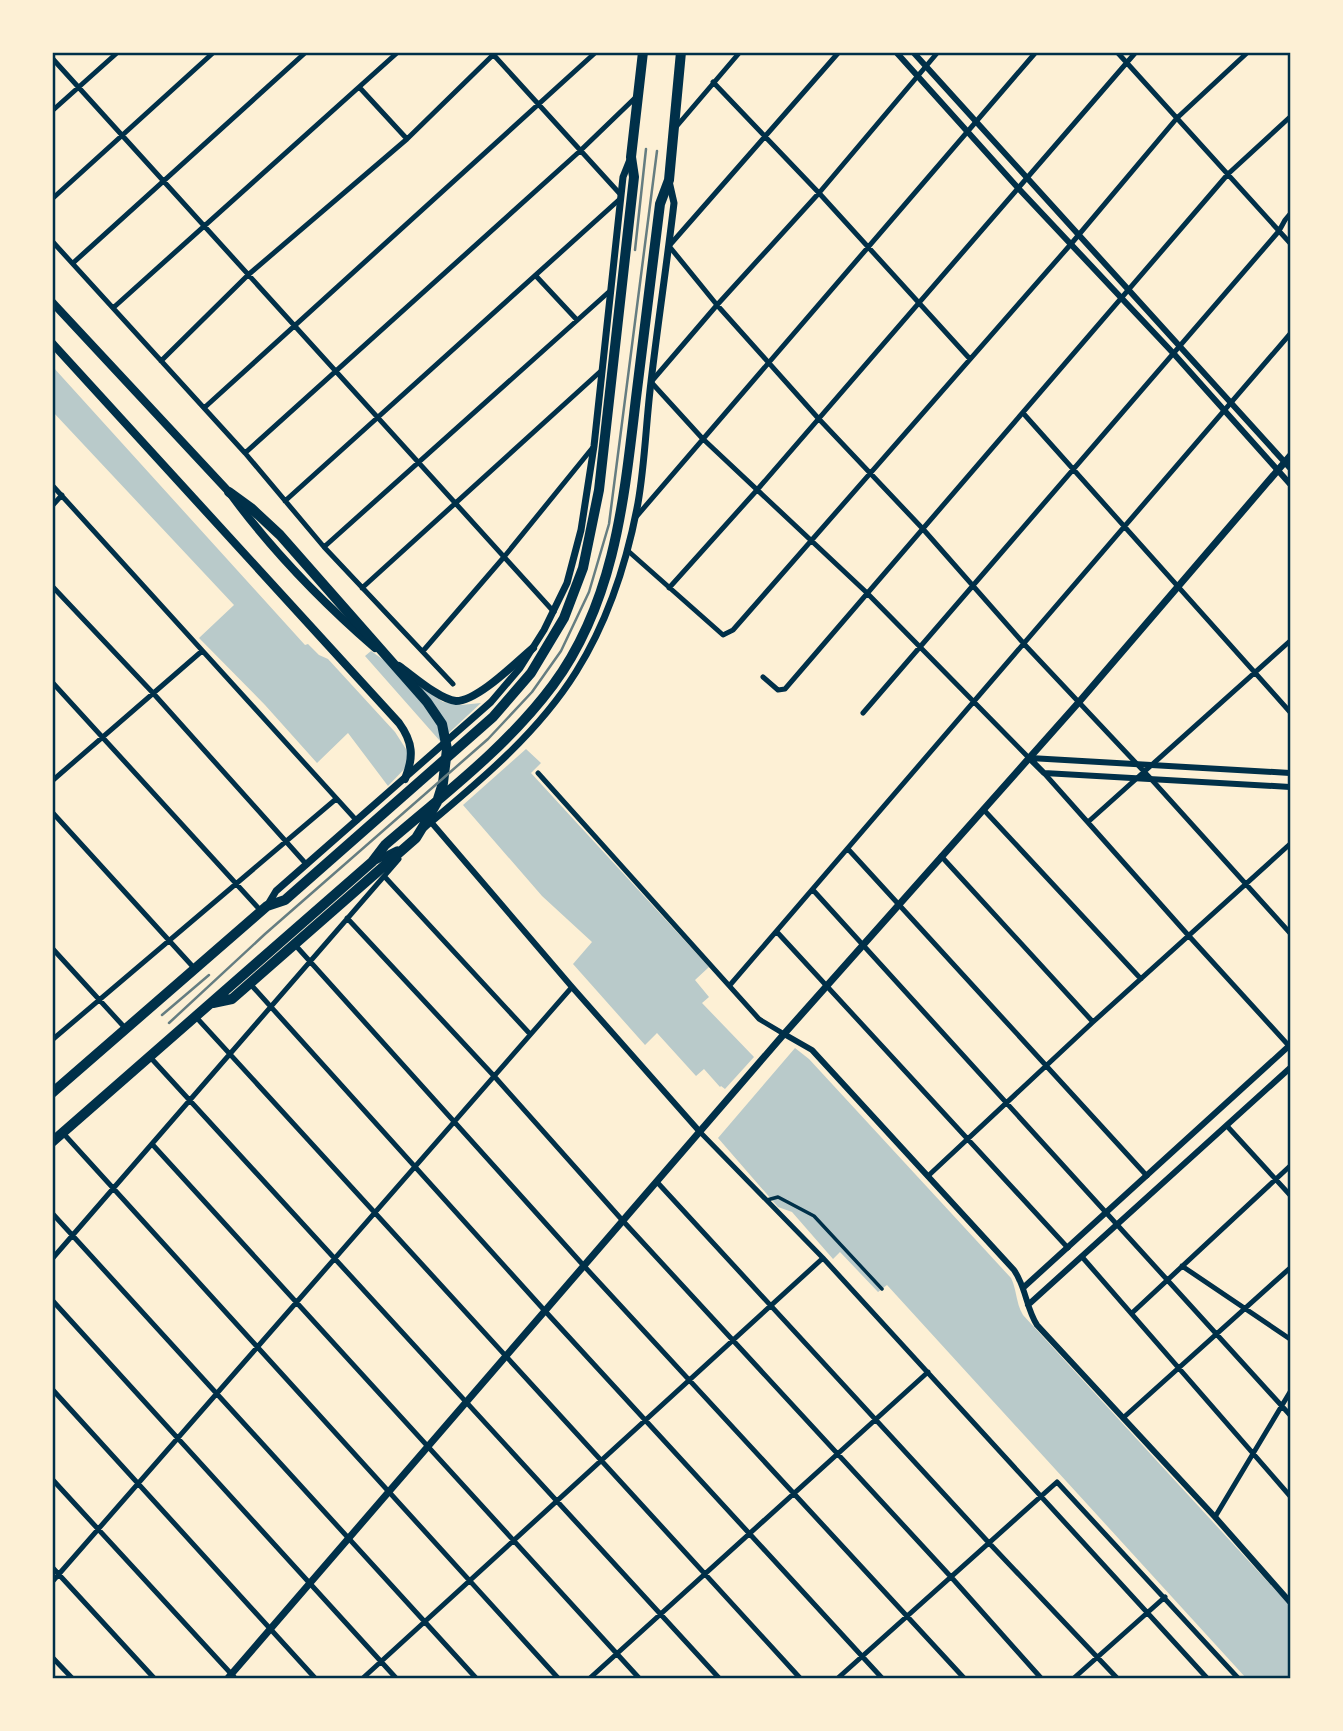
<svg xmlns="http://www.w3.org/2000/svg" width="1343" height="1731" font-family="Commissioner,sans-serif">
	<rect width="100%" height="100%" fill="#fdf0d5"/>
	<!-- green -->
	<path fill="#b9caca" d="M53 367 305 645 308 644 319 655 328 659 395 732 413 760 388 786 348 733 317 763 265 705 199 638 234 605 53 412Z
		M371 651 443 702 461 705 481 703 440 741 365 656Z
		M526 749 541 763 531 773 709 967 695 980 709 997 702 1003 754 1057 725 1089 721 1086 720 1087 704 1069 696 1076 657 1033 645 1045 573 964 592 942 542 896 463 805Z
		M795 1048 809 1059 1011 1278C1017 1290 1016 1304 1023 1315L1290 1606V1678H1246L887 1285 878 1292 840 1252 833 1259 792 1212 778 1207 718 1138Z"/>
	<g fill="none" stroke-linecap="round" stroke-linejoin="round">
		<!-- pedestrian -->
		<path stroke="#003049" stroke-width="3.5" d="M767 1200 778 1197 814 1216 882 1289"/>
		<!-- minor -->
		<path stroke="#003049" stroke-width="5" d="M491 52 621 195
			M839 52 669 246 717 305 818 418 923 529 1025 645 1152 780 1290 933
			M938 52 819 193 717 305 651 382 702 438 866 592 1029 758
			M1117 52 1290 243
			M52 58 554 612
			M713 82 819 193 970 359
			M360 88 407 139
			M52 111 118 52
			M676 127 740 52
			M52 199 214 52
			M52 241 245 453 324 547 453 684
			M73 263 306 52
			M536 276 577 320
			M113 308 398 52
			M161 361 248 275 407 139 496 52
			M204 408 596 52
			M1023 413 1290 712
			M245 453 580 151 636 97
			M52 485 357 821
			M285 501 621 198
			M52 506 62 495
			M636 517 1036 52
			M324 547 611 290
			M627 550 723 635 733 630 1071 244 1177 118 1248 52
			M52 586 153 693 307 865
			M362 588 602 370
			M669 588 757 490 1136 52
			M423 651 504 557 594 446
			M763 677 778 690 785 689 1228 174 1290 117
			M52 682 261 911
			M863 713 1279 231 1285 220 1290 214
			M538 773 759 1019 784 1034
			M1044 773 1188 935 1290 1047
			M52 781 202 651
			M983 809 1141 979
			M52 812 195 969
			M1088 822 1290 641
			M848 849 1147 1176
			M941 856 1093 1022
			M384 876 530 1034
			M813 890 1290 1415
			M347 918 494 1076 623 1221 952 1578 1041 1678
			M777 932 1068 1248
			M297 947 584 1266 964 1678
			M52 948 126 1029
			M730 985 1290 334
			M253 987 545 1311 882 1678
			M196 1017 800 1678
			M52 1040 336 799
			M150 1057 719 1678
			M1227 1126 1290 1195
			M700 1132 823 1258 1207 1678
			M63 1133 558 1678
			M152 1144 639 1678
			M928 1176 1093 1022 1290 844
			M657 1182 990 1544 1117 1678
			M52 1213 476 1678
			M1083 1258 1290 1496
			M52 1259 399 859
			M1182 1266 1290 1339
			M52 1300 396 1678
			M1132 1313 1290 1166
			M52 1389 315 1678
			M1123 1418 1290 1268
			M52 1479 235 1678
			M1215 1517 1290 1392
			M52 1567 154 1678
			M52 1582 572 987
			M52 1657 72 1678
			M363 1678 823 1258
			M590 1678 928 1372
			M838 1678 1057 1482 1238 1678
			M1074 1678 1165 1597"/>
		<!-- tertiary -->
		<path stroke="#003049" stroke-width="6" d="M896 52 1019 189 1174 354 1290 484
			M913 52 1290 468
			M1029 758 1044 773 1290 787
			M1030 758 1290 773
			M431 822 572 987 700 1132
			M784 1034 812 1050 1014 1270C1026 1287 1026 1308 1037 1325L1215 1517 1290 1602
			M1024 1287 1290 1045
			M1028 1305 1290 1068"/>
		<!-- secondary -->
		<path stroke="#003049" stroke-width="7" d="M425 827C480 781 538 733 576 672 608 621 627 562 638 503 645 463 646 422 651 382 658 322 667 263 674 203L669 181
			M373 862 397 850
			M267 906 276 891 491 702 520 668 544 630 567 583 581 530 594 446 623 177 631 157
			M228 1678 784 1034 1079 702 1290 456"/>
		<!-- primary -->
		<path stroke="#003049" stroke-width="8" d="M52 302 229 492C270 548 322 602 375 648
			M52 343 399 723C413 742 414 757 405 779
			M399 666C412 675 440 700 456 701 478 701 516 662 533 648"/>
		<!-- motorway -->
		<path stroke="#003049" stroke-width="10" d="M213 1003 232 999 416 838 427 820 437 802 443 783 447 749 442 724 427 702 280 535 251 508 229 492
			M52 1093 267 906 285 900 493 717 531 673 564 618 583 568 599 490 634 177 631 157 643 52
			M52 1142 372 862 385 845C443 795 507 747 553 685 615 601 624 499 636 398 644 334 652 269 660 204L669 180 681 52"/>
		<!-- rail -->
		<path stroke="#657d81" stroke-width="2.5" d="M635 250 646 149
			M162 1015 209 975
			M169 1023 265 934 488 739 532 692 561 651 589 592 609 524 657 151"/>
	</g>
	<!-- border -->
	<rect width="1343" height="1731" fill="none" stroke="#fdf0d5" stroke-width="108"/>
	<rect x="54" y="54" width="1235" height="1623" fill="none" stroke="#003049" stroke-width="2.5"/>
</svg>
